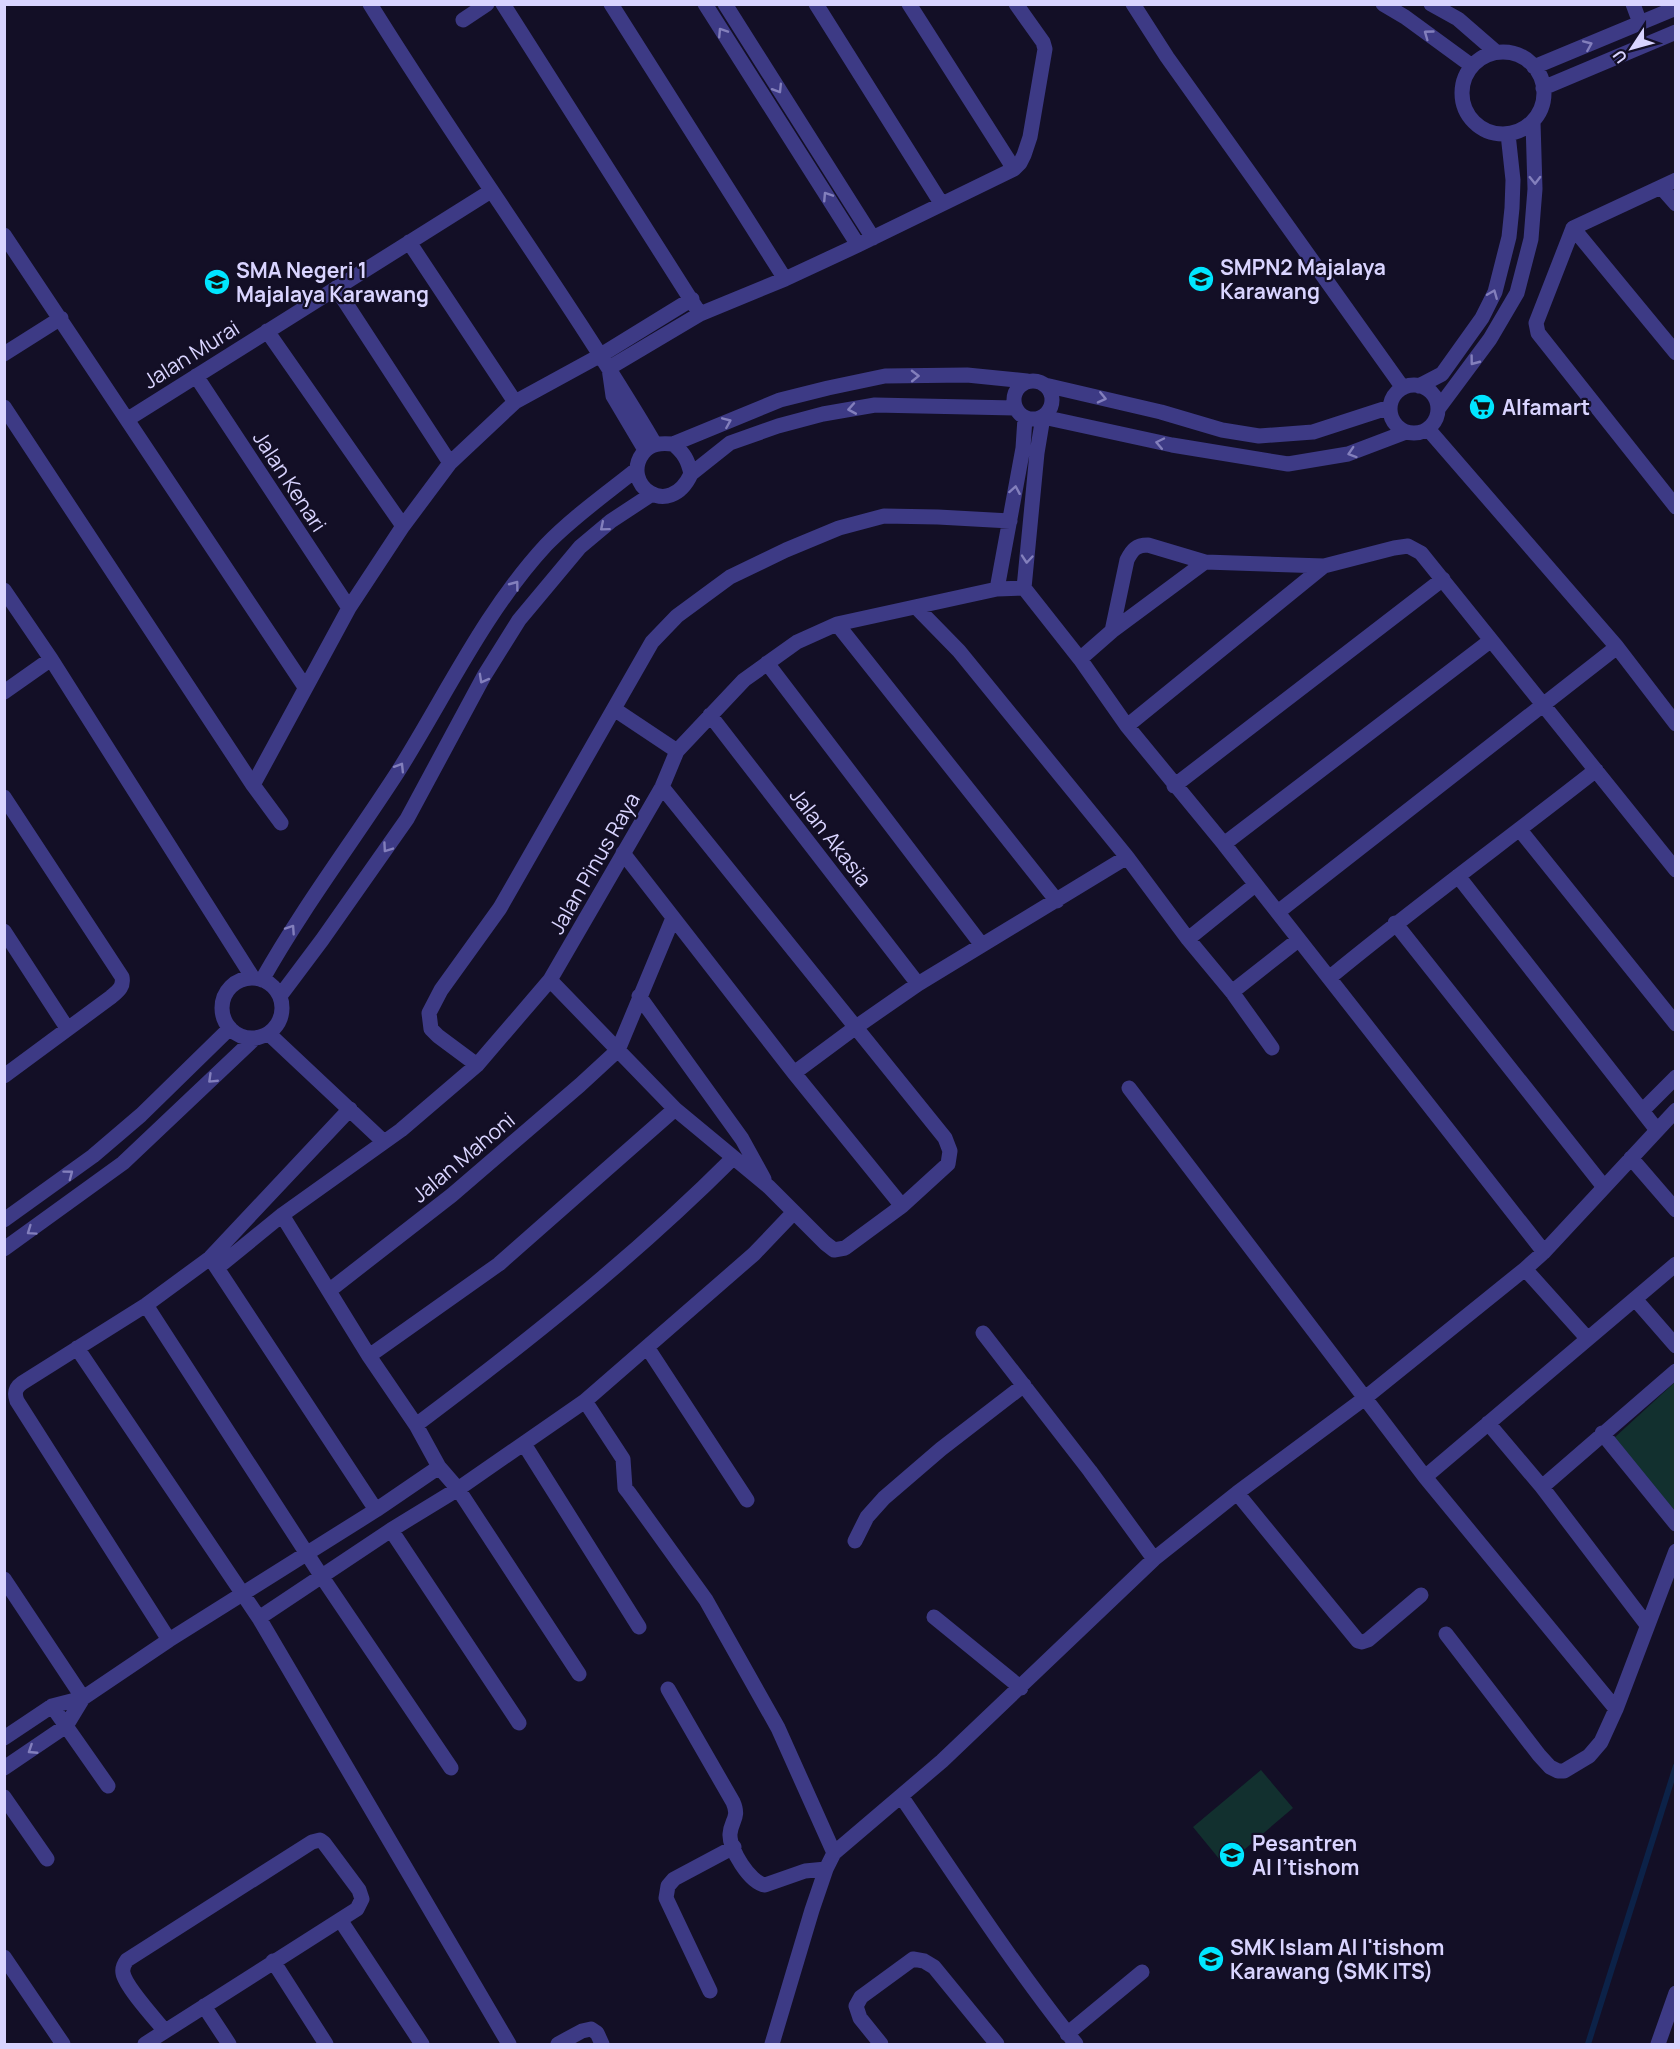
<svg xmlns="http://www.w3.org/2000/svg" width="1680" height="2049" viewBox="0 0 1680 2049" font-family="Manrope,sans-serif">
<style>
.park{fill:#12302f}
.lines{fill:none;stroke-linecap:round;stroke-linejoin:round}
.stream{stroke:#0c2248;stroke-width:6}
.minor{stroke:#3d3a85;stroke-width:15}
.oneway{stroke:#837fbc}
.labels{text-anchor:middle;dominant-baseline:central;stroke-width:4.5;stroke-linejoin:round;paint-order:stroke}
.poi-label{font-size:21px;font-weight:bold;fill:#d9d4ff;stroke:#130f26;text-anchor:start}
.street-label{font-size:21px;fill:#d9d4ff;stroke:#130f26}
</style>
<rect width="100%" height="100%" fill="#130f26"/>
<path class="park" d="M1675,1382V1514L1613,1439Z
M1261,1770L1293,1808L1225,1866L1193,1827Z"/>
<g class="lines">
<path class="stream" d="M1588,2044L1676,1766"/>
<path class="minor" d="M370,4C462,153 566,294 655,444
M503,4L700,314L785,279L858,245L1014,169L1020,163L1024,155L1030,137L1045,49L1043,42L1016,4
M611,4L785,279
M705,4L858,245
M725,4L873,238
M816,4L941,203
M909,4L1014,169
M1133,4L1167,57L1403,388
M1383,4L1405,17L1472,66
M1431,4L1458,19L1496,52
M1633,4L1640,23
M463,20L487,4
M1462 93a41 41 0 1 1 82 0a41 41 0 1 1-82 0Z
M1534,67L1676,8
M1543,88L1676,32
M1676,180L1573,228L1536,323L1538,333L1676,507
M1661,187L1676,204
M1573,228L1676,353
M4,235L305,687
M409,242L515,402
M336,288L450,463
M267,331L403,526
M4,354L61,318
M196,376L349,608
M1014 400a19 19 0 1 1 38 0a19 19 0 1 1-38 0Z
M1045,385L1161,412L1222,430L1259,436L1313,432L1390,407
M1390 409a24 24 0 1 1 48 0a24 24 0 1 1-48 0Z
M1419,386L1442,374L1482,318L1495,292L1509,237L1512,208L1513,180L1508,134
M4,407L253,785L281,823
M1438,409L1490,339L1517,293L1531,239L1535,189L1533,122
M128,419L491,191
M1428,429L1617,647L1676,724
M673,444C684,453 688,460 691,474C669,521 620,484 643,453C651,443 661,443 673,444L780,400L828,388L885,376L967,375L1027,381
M645,450L613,396L609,368L700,314
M691,474L730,443L778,426L823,414L875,405L1015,408
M1024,588L1037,453L1043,417L1172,445L1288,464L1348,454L1406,432
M997,589L1023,448L1025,418
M4,590L51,659L253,978
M916,607L959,651L1127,857L1188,939L1232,992L1272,1048
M837,624L1057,901
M1112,631L1127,560C1132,550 1136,545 1148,545L1205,562L1324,566L1394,548L1408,546L1421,553L1676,870
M1080,659L1112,631L1205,562
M767,663L981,944
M4,692L51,659
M614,709L677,751
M710,715L918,984
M1127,726L1324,566
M253,785L349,608L403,526L450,463L515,402L601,355L692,299
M1174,786L1443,579
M4,797L122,977C124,987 118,991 111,997L4,1076
M1520,830L1676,1024
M1224,844L1490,641
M623,853L794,1073L902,1206
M1458,876L1657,1130
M1278,912L1617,647
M1395,923L1604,1187
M4,931L67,1028
M1188,939L1255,885
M1329,978C1416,906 1507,840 1596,770
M222 1008a30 30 0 1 1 60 0a30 30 0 1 1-60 0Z
M262,980C303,907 354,840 399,770C446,695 485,611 546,545C573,517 606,494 637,469
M550,980L675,1109L769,1187L825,1243L834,1250L845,1248L902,1206L948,1164L950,1151L945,1138L662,787
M1232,992L1298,940
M280,996L322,940L407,819L484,676L519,620L580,547L611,521L652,494
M639,996L742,1139L764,1179
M269,1034L384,1142
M477,1065L438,1036L431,1029L429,1013L441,990L500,908L652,642L677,616L730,577L786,550L839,528L884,516L938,517L1010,521
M794,1073L856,1027L918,984L1127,857
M1129,1088L1425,1477L1616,1709
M1642,1111L1676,1077
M1631,1158L1676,1210
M282,1215L369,1356L416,1425L439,1467L458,1489L579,1674
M4,1220L93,1156L141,1115L230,1028
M4,1249L123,1163L254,1039
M211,1259L376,1510
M217,1268L282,1215L401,1130L477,1065L550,980L662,787L677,751L744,680L797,642L837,624L997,589L1024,588L1080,659L1127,726L1224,844L1544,1252
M1525,1269L1587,1338
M330,1290L452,1195L580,1085L618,1050L673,918
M1635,1299L1676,1346
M146,1305L322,1577L451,1768
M983,1333L1090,1471L1154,1559
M647,1347L747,1500
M77,1348L259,1618L509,2044
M369,1356L499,1264L675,1109
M585,1401L623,1459L625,1488L629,1493L706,1600L778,1728L834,1853
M1488,1423L1542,1487L1647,1625
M416,1425C527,1342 635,1256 733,1158
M1602,1433L1676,1524
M524,1444L639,1627
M1425,1477L1676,1264
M1542,1487L1676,1371
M1237,1493L1358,1641L1362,1642L1368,1640L1421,1595
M391,1530L519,1723
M855,1541L867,1517L884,1498L941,1449L1024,1385
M4,1579L83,1698
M934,1617L1021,1688
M259,1618L391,1530L458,1489L585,1401L754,1254L794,1212
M1446,1634L1539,1755L1550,1767L1558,1771H1564L1589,1756L1601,1742L1616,1709L1676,1551
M169,1640L17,1401C14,1393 15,1388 22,1383L146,1305L210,1258L350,1109
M668,1689L733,1802C740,1818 731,1820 730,1834C729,1849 750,1883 765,1885L805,1871L826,1869
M52,1706L108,1786
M4,1738L52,1706L83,1698L169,1640L376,1510L439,1467
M4,1768L66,1726L83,1698
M901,1796C958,1880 1013,1965 1076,2044
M4,1797L47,1859
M341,1921L422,2044
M4,1957L63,2044
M273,1961L326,2044
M710,1991L666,1898L668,1886L674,1879L734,1847
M204,2006L229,2044
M1067,2034L1142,1972
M145,2044L357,1909L362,1899L359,1890L324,1843L320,1840L312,1842L127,1960C124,1964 122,1968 123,1973C125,1986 155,2019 165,2031
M558,2044L582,2031L591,2029L597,2033L602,2044
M772,2044L812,1910L826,1869L834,1853L942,1761L1154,1559L1237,1493L1365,1398L1525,1269L1544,1252L1676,1110
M881,2044L860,2018L856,2006L861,1997L913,1959L924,1961L934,1967L997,2044
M1658,2044L1676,1993"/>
</g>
<defs><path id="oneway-chevron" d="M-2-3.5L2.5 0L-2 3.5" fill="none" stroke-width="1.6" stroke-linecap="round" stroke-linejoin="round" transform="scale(1.5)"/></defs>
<g class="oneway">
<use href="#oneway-chevron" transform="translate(722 32) rotate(-123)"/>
<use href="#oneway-chevron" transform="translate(1428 34) rotate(-144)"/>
<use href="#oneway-chevron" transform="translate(1588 45) rotate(-23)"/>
<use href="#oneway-chevron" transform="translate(778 89) rotate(58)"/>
<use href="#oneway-chevron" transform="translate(1535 180) rotate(89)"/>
<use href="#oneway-chevron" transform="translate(827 196) rotate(-123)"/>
<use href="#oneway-chevron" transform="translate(1493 294) rotate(-68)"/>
<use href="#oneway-chevron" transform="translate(1474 361) rotate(127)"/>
<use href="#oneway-chevron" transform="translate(915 376) rotate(-1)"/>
<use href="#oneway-chevron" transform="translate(1102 398) rotate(13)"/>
<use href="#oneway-chevron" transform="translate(852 409) rotate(170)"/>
<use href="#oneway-chevron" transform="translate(727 422) rotate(-23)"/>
<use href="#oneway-chevron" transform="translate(1160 443) rotate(-168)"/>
<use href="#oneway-chevron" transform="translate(1352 453) rotate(162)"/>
<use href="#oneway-chevron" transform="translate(1015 490) rotate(-80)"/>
<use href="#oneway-chevron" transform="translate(604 527) rotate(140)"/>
<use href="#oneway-chevron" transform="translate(1027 559) rotate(95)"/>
<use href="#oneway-chevron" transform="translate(515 585) rotate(-53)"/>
<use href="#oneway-chevron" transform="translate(483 679) rotate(119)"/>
<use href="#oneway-chevron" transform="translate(400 767) rotate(-58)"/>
<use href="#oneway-chevron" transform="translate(387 848) rotate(125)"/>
<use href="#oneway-chevron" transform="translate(291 929) rotate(-56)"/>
<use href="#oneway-chevron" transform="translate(212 1079) rotate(136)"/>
<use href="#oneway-chevron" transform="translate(69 1174) rotate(-37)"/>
<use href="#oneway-chevron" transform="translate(31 1231) rotate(145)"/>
<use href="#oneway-chevron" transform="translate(32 1750) rotate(147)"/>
</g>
<defs>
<g id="school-disc" transform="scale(1.35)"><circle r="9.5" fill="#00e5ff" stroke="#130f26"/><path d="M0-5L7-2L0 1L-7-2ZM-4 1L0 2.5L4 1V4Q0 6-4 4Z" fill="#111"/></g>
<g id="supermarket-disc" transform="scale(1.35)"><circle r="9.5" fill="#00e5ff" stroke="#130f26"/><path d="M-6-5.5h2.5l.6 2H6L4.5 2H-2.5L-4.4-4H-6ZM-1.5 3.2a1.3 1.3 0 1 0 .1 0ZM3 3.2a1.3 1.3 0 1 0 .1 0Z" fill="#111"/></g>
</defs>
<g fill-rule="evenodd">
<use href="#school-disc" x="1201" y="279"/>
<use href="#school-disc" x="217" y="282"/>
<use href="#supermarket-disc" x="1482" y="407"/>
<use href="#school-disc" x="1232" y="1855"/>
<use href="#school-disc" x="1211" y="1959"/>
</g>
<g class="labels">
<g class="poi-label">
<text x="1220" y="267">SMPN2 Majalaya<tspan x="1220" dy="24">Karawang</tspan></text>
<text x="236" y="270">SMA Negeri 1<tspan x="236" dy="24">Majalaya Karawang</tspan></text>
<text x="1502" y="407">Alfamart</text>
<text x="1252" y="1843">Pesantren<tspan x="1252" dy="24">Al I’tishom</tspan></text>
<text x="1230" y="1947">SMK Islam Al I'tishom<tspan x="1230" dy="24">Karawang (SMK ITS)</tspan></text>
</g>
<g class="street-label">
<text transform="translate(191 354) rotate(-32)">Jalan Murai</text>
<text transform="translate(290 481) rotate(57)">Jalan Kenari</text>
<text transform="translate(831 837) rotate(52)">Jalan Akasia</text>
<text transform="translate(594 863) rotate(-60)">Jalan Pinus Raya</text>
<text transform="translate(463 1157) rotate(-40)">Jalan Mahoni</text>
</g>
</g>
<rect width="1680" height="2049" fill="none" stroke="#d9d4ff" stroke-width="12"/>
<g transform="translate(1632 48) rotate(234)" stroke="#130f26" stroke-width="4.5" paint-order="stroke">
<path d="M0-4.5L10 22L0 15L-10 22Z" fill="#d9d4ff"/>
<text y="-9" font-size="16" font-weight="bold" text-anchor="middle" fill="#d9d4ff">U</text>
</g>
</svg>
